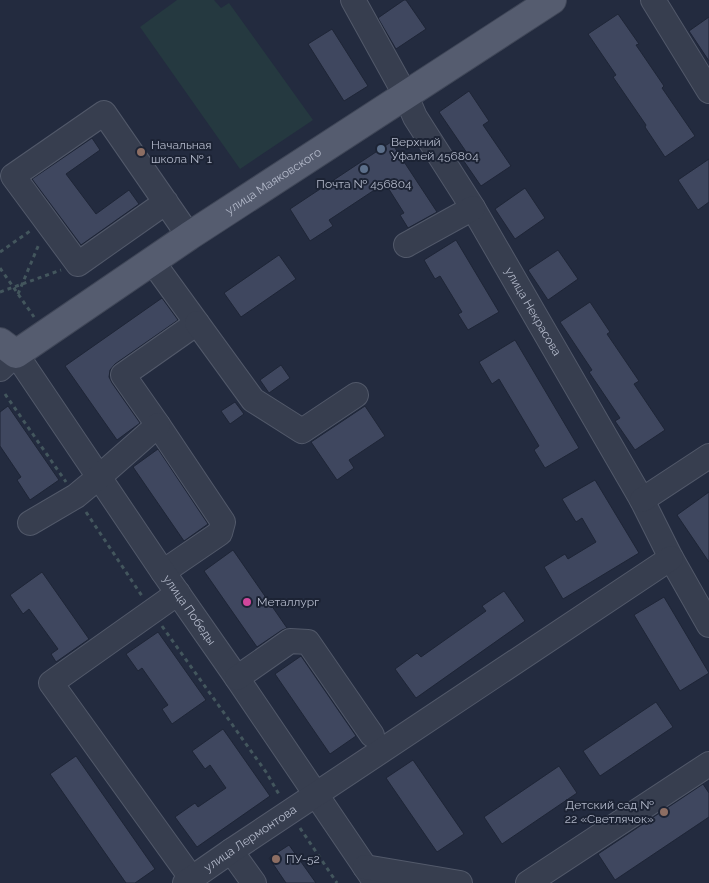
<svg xmlns="http://www.w3.org/2000/svg" width="709" height="883" viewBox="0 0 709 883" font-family="Raleway,sans-serif">
<style>
.green{fill:#253940}
.building{fill:#3f475f;stroke:#1e2536}
.lines{fill:none;stroke-linecap:round;stroke-linejoin:round}
.minor-casing{stroke:#52596a;stroke-width:26}
.major-casing{stroke:#404758;stroke-width:30}
.path{stroke:#43565d;stroke-width:3;stroke-dasharray:4 4;stroke-linecap:butt}
.minor{stroke:#373e4f;stroke-width:24}
.major{stroke:#555c6f;stroke-width:28}
.service-dot{fill:#5c6f8a;stroke:#1c2334;stroke-width:2}
.education-dot{fill:#8d6e63;stroke:#1c2334;stroke-width:2}
.hotel-dot{fill:#d1479c;stroke:#1c2334;stroke-width:2}
.labels{text-anchor:middle;dominant-baseline:central;stroke-width:4;stroke-linejoin:round;paint-order:stroke}
.poi-label{font-size:12px;fill:#b3b9ca;stroke:#1c2334;text-anchor:start}
.street-label{font-size:12px;fill:#b3b9ca;stroke:#1c2334}
</style>
<rect width="100%" height="100%" fill="#232b3f"/>
<path class="green" d="M177,0H214L221,8L229,3L313,120L240,169L140,27Z"/>
<path class="building" d="M404,0H406L426,29L396,49L378,18Z
M618,14L639,44L636,45L664,86L662,88L695,136L665,157L645,127L646,125L613,77L616,75L588,34Z
M709,17V61L689,31Z
M332,29L368,86L344,101L308,44Z
M469,91L489,121L483,125L511,166L481,186L461,157L467,153L439,112Z
M92,138L100,150L66,174L96,214L129,190L139,204L81,245L32,179Z
M391,142L437,212L408,228L400,215L404,213L385,183L329,220L333,226L310,241L290,209Z
M709,159V202L698,210L678,180Z
M525,188L545,218L515,239L495,209Z
M456,240L499,312L468,330L458,314L462,312L440,276L435,279L424,260Z
M558,250L578,279L548,300L528,270Z
M279,255L296,279L241,317L224,293Z
M162,298L178,320L115,364L110,370L109,377L112,383L140,423L117,440L65,366Z
M590,302L610,332L607,334L639,381L634,384L665,430L635,450L615,421L620,418L589,372L592,370L560,322Z
M515,340L579,448L545,468L534,450L539,446L499,379L492,384L479,362Z
M281,365L290,378L269,393L260,380Z
M235,402L244,414L230,424L221,411Z
M8,406L59,480L30,500L17,480L21,477L0,446V412Z
M365,406L385,436L349,460L354,468L337,480L311,442Z
M158,449L208,524L184,541L133,467Z
M595,480L639,553L563,599L544,567L565,554L568,559L596,542L582,518L576,522L562,499Z
M709,492V562L677,515Z
M233,550L287,628L282,630L257,647L204,571Z
M42,572L89,639L56,662L51,654L58,649L29,609L23,614L10,595Z
M504,591L525,621L416,698L395,669L417,653L421,657L486,611L482,606Z
M664,597L709,673L680,691L634,615Z
M158,632L206,700L172,724L162,709L168,705L142,668L138,671L126,654Z
M301,656L356,736L330,754L275,674Z
M656,702L673,727L600,776L583,751Z
M223,729L270,796L197,847L175,817L195,803L198,807L226,788L210,765L205,769L192,751Z
M76,756L155,869L135,883H126L50,774Z
M413,760L464,834L437,852L386,778Z
M559,766L577,793L502,844L484,817Z
M703,784L709,793V817L615,880L598,854Z
M289,845L316,883H286L269,858Z"/>
<g class="lines">
<g class="minor-casing">
<g id="minor">
<path id="s1" d="M353,0L406,96L415,117L473,208L642,500L671,558L709,625"/>
<path d="M653,0L709,91"/>
<path d="M166,202L78,264L13,176L104,113L189,236"/>
<path d="M406,245L473,208"/>
<path d="M152,261L197,323L123,375L158,425L223,522L220,533L163,572"/>
<path d="M197,323L253,400L302,431L356,395"/>
<path id="s2" d="M0,369L16,354L163,572L237,678L376,883"/>
<path d="M642,500L709,456"/>
<path d="M30,523L76,496L99,477L158,425"/>
<path d="M178,593L51,683L192,879"/>
<path d="M237,678L290,641L308,642L372,735"/>
<path d="M231,851L254,883"/>
<path d="M365,867L460,883"/>
<path id="s3" d="M185,883L231,851L671,558"/>
<path d="M528,883L709,764"/>
</g>
</g>
<g class="major-casing">
<g id="major">
<path id="s4" d="M0,342L16,354L189,236L552,0"/>
</g>
</g>
<path class="path" d="M0,252L30,231
M0,268L34,317
M0,292L61,270
M18,294L39,244
M5,394L66,482
M86,512L142,596
M162,626L266,772L280,796
M300,828L337,883"/>
<use href="#minor" class="minor"/>
<use href="#major" class="major"/>
</g>
<g class="service-dot">
<circle cx="381" cy="149" r="5"/>
<circle cx="364" cy="169" r="5"/>
</g>
<g class="education-dot">
<circle cx="141" cy="152" r="5"/>
<circle cx="664" cy="812" r="5"/>
<circle cx="276" cy="859" r="5"/>
</g>
<circle class="hotel-dot" cx="247" cy="602" r="5"/>
<g class="labels">
<g class="poi-label">
<text x="391" y="142">Верхний<tspan x="391" dy="14">Уфалей 456804</tspan></text>
<text x="151" y="145">Начальная<tspan x="151" dy="14">школа № 1</tspan></text>
<text x="364" y="184" text-anchor="middle">Почта № 456804</text>
<text x="257" y="602">Металлург</text>
<text x="654" y="805" text-anchor="end">Детский сад №<tspan x="654" dy="14">22 «Светлячок»</tspan></text>
<text x="286" y="859">ПУ-52</text>
</g>
<g class="street-label">
<text stroke="none"><textPath href="#s4" startOffset="330">улица Маяковского</textPath></text>
<text stroke="none"><textPath href="#s1" startOffset="360">улица Некрасова</textPath></text>
<text stroke="none"><textPath href="#s2" startOffset="331">улица Победы</textPath></text>
<text stroke="none"><textPath href="#s3" startOffset="79">улица Лермонтова</textPath></text>
</g>
</g>
</svg>
